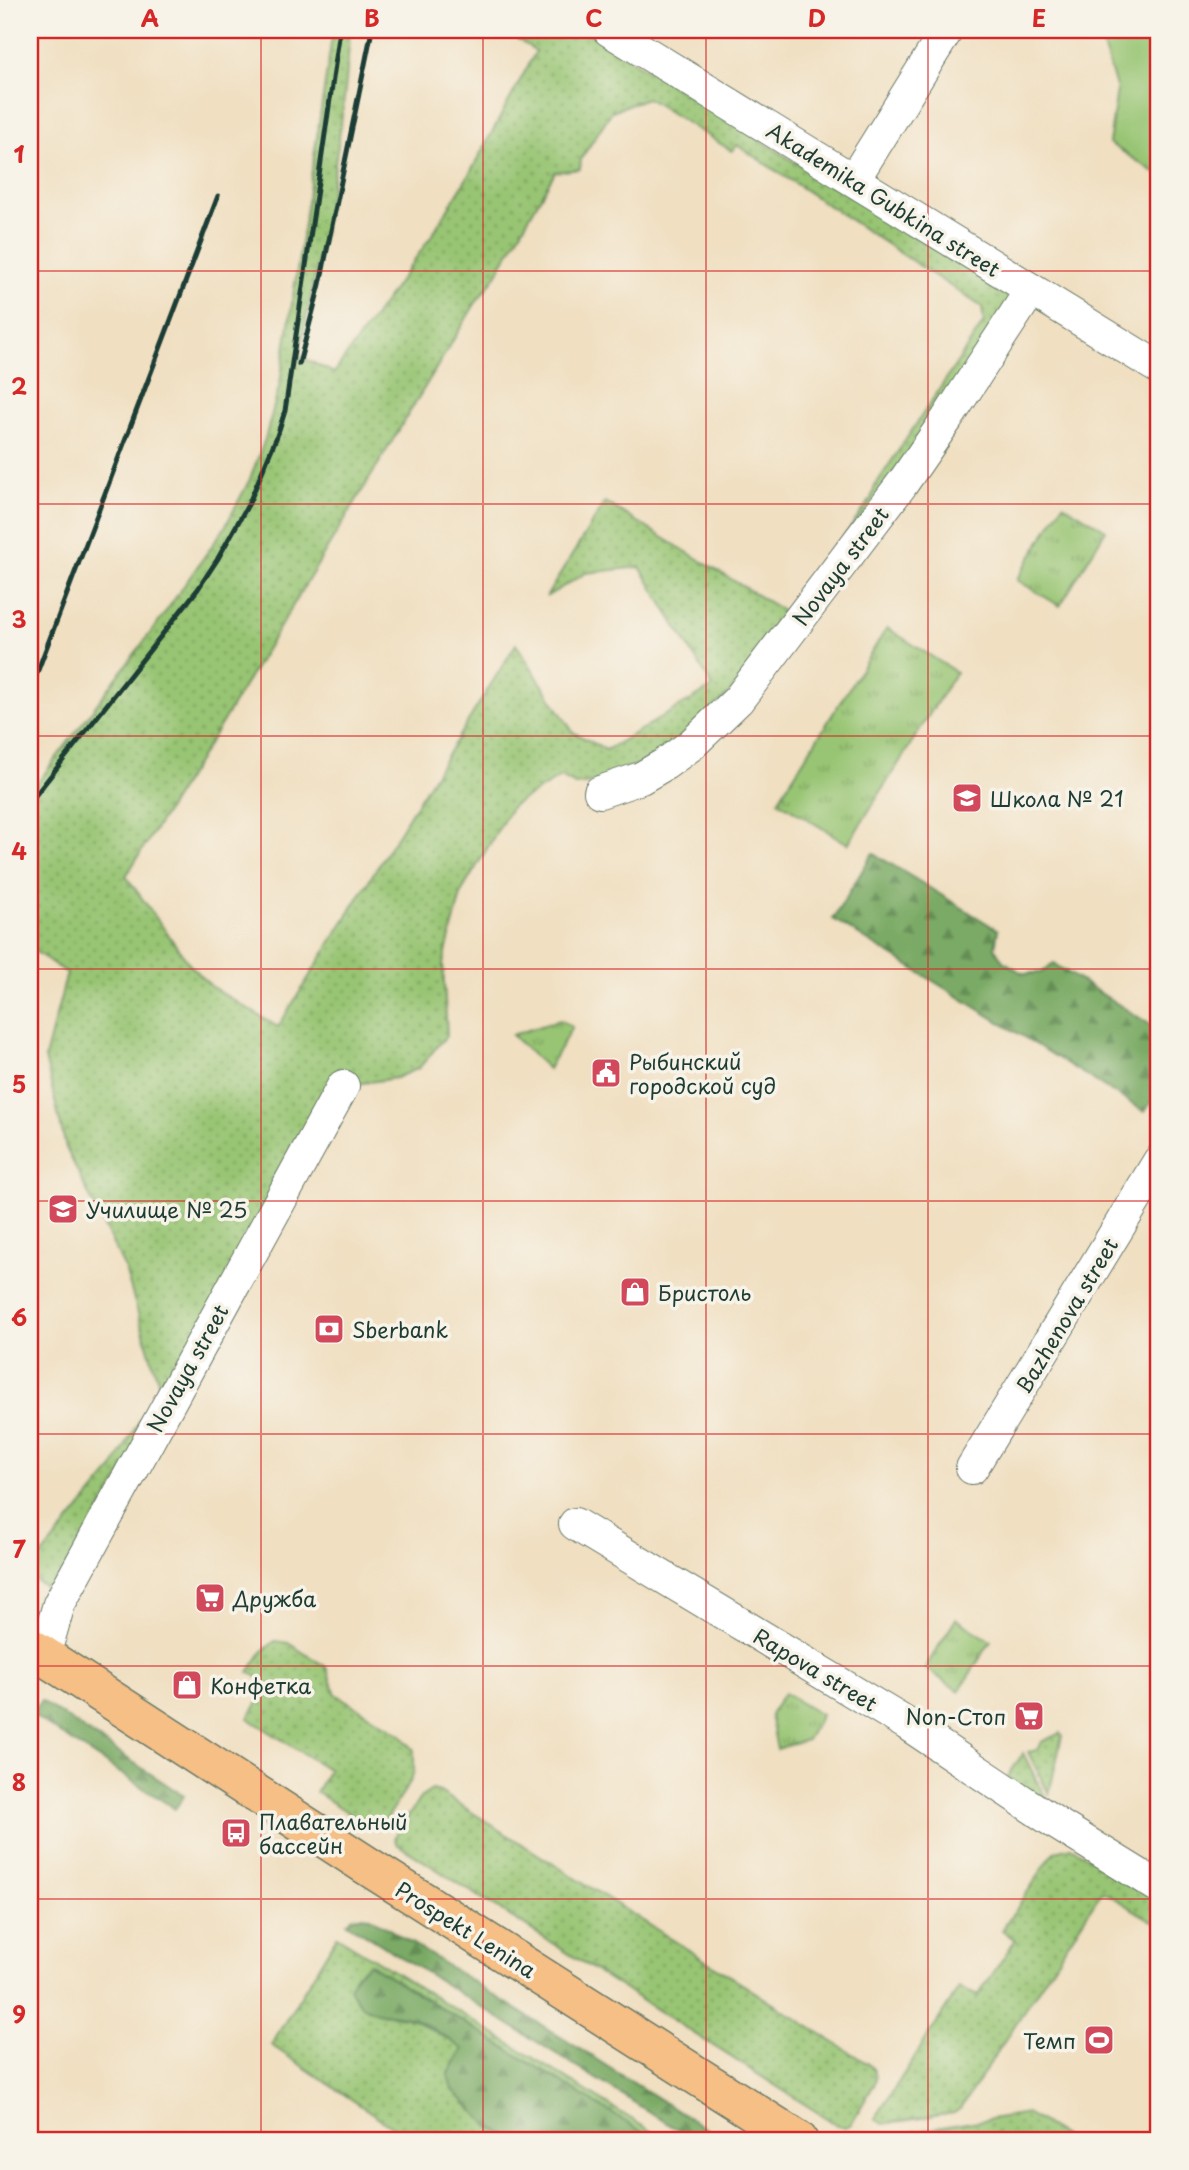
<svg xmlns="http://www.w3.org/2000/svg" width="1189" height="2170" viewBox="0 0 1189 2170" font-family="'Playpen Sans',sans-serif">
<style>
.grass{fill:url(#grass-dots);stroke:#5c8154;stroke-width:2;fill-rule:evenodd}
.forest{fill:url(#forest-firs);stroke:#4c744c;stroke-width:2}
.park{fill:url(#park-tufts);stroke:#5c8154;stroke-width:2}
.garden{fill:#98c573;stroke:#5c8154;stroke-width:2}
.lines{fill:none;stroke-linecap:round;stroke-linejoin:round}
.minor-casing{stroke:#687665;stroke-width:34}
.major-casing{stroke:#687665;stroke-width:41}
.minor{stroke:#fff;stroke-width:32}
.major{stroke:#f5bf86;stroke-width:38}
.rail{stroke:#1f3d34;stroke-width:5}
.grid{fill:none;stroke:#d62828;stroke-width:2;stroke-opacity:0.55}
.labels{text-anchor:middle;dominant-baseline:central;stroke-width:7;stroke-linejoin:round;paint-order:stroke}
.street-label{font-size:21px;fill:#1f3d34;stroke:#f7f3e8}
.poi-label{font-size:21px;fill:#1f3d34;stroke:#f7f3e8;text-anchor:start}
.neatline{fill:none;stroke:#d62828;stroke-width:2.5}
.grid-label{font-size:23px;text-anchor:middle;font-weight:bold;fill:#d62828}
</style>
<defs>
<pattern id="grass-dots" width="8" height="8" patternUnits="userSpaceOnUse" patternTransform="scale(1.75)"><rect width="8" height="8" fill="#98c573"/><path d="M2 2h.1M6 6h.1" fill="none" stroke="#7ba15f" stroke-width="1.8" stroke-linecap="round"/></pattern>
<pattern id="forest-firs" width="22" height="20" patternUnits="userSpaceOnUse" patternTransform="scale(1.75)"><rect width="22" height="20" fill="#7aaa65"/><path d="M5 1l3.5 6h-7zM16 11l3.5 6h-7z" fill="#638c54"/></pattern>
<pattern id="park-tufts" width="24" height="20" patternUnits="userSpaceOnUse" patternTransform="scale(1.75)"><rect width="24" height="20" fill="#98c573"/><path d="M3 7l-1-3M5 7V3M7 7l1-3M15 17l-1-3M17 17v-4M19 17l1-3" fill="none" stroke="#7ba15f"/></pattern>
</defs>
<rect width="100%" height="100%" fill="#f7f3e8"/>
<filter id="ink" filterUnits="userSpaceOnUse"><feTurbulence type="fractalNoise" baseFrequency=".0143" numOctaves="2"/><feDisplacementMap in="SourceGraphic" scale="14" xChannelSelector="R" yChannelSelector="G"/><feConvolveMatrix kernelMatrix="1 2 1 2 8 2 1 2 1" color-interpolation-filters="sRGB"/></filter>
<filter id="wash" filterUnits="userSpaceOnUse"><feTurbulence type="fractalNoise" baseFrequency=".00686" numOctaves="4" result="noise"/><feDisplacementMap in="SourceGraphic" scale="28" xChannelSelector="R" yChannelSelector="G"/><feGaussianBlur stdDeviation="1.57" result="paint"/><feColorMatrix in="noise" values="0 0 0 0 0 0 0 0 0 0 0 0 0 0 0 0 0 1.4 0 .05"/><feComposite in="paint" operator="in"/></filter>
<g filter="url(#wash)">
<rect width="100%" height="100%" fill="#f0dfc1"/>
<path class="grass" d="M333,30H350C344,140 320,249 299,356L334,373L430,238L470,173L536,51L503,30H583L1015,299L939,415L729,694L661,755L593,783L575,785L561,777L512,806L462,891L443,964L447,1035L419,1068L396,1078L356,1084L52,1591L30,1577V1566L32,1567L112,1470L159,1385L125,1269L66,1148L45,1058L67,973L30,948V793L157,624L225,527L250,479L265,439L280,384ZM647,98L732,151L737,145L982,307L984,322L875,486L871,499L788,614L605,502L546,597L586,573L640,567L713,687L606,750L573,732L516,644L278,1027L212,987L190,965L126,876L223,721L475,304L495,277L555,172L580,169L581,159L612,111Z
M275,1641L288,1643L326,1667L336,1694L401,1735L414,1750V1771L410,1782L384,1823L377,1829L369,1826L316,1792L329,1770L248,1718L269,1685L249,1672L263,1651Z
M1060,1733L1062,1736L1049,1794L1028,1752L1037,1750L1041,1742Z
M1023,1753L1046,1799L1007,1778Z
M432,1790L440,1792L868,2064C875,2070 877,2074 875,2083L851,2124L846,2127L839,2126L397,1844L394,1838L396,1835L420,1798Z
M1071,1847L1159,1897V1925L1102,1891L961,2108L954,2113L883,2124L875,2119L959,1988L978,1996L1015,1940L1002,1930L1050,1858L1056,1851Z
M337,1936L665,2140H637L642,2132L370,1964L376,2013L412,2018L464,2049L448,2075L490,2127L516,2140H412L271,2045Z
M1027,2113L1069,2140H900L892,2135Z"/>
<path class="forest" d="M873,853L998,930L995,948L1002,960L1022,973H1040L1054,964L1159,1030V1090L1145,1112L833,919Z
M41,1701L184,1796L175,1809L32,1715Z
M360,1916L370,1917L724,2140H694L347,1923L353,1917Z
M369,1964L642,2132L637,2140H516L490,2127L452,2089L448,2075L463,2049C447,2039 428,2023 410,2018C382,2009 365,2020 349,1988L357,1973Z"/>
<path class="park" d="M1063,504L1106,530L1060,606L1017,580Z
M887,628L956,672L848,844L778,801Z
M560,1020L572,1027L548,1069L512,1035Z
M956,1619L991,1641L959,1691L925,1668Z
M784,1693L821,1715L807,1740L777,1749L770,1715Z"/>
<path class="garden" d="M1098,30H1159V175L1109,143L1117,90Z"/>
</g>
<g filter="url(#ink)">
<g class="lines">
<g class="minor-casing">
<path id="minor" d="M609,30L1159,368
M854,179L947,30
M600,792L641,778L665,764L691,745L738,700L902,484L947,419L1031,290
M972,1468L1159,1161
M575,1524L907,1724L1057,1824L1159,1887
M44,1656L59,1604L343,1086"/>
</g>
<g class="major-casing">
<path id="major" d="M30,1647L366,1865L798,2140"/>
</g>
<use href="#minor" class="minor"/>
<use href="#major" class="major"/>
<path class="rail" d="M299,364L320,284L372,30
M30,691L218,196
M30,802L198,589L217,560L249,503L277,436L285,411L340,30"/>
</g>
</g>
<path class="grid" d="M261,30V2140M483,30V2140M706,30V2140M928,30V2140M30,271H1159M30,504H1159M30,736H1159M30,969H1159M30,1201H1159M30,1434H1159M30,1666H1159M30,1899H1159"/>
<defs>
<g id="school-square" transform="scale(1.575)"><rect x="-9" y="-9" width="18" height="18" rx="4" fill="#d1495b" stroke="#f7f3e8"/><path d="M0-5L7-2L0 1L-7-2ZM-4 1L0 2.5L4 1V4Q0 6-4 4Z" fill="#fff"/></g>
<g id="civic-square" transform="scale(1.575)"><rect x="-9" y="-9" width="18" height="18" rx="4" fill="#d1495b" stroke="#f7f3e8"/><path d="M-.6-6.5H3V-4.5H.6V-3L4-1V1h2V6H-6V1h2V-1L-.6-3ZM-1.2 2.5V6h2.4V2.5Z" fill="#fff"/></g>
<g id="university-square" transform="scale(1.575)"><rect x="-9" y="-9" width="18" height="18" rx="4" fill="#d1495b" stroke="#f7f3e8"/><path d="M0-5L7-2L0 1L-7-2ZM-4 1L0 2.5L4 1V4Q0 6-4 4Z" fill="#fff"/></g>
<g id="shop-square" transform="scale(1.575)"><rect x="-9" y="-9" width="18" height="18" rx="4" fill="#d1495b" stroke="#f7f3e8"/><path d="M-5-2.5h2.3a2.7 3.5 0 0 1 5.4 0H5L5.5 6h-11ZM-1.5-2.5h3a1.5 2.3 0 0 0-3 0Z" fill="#fff"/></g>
<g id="bank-square" transform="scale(1.575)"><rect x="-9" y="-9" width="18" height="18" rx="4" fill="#d1495b" stroke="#f7f3e8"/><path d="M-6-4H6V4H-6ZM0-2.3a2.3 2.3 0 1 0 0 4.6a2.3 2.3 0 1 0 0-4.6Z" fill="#fff"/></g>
<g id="supermarket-square" transform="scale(1.575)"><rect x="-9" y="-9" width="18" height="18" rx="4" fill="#d1495b" stroke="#f7f3e8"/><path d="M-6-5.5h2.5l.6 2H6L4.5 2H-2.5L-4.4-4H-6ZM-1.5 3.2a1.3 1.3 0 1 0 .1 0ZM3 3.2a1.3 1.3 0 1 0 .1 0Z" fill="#fff"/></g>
<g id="bus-square" transform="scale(1.575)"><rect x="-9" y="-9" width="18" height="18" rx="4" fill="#d1495b" stroke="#f7f3e8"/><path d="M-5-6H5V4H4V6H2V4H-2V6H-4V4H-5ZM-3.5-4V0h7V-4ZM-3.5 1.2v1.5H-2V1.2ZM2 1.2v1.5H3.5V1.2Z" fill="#fff"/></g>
<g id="stadium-square" transform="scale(1.575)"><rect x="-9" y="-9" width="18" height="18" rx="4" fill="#d1495b" stroke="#f7f3e8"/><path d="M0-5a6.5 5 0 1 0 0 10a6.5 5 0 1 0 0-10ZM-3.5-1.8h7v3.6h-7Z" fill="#fff"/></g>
</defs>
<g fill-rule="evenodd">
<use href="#school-square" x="967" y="798"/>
<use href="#civic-square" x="606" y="1073"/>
<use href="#university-square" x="63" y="1209"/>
<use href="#shop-square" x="635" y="1292"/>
<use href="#bank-square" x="329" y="1329"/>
<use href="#supermarket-square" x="210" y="1598"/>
<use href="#shop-square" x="187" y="1685"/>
<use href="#supermarket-square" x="1029" y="1716"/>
<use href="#bus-square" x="236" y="1833"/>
<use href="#stadium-square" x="1099" y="2040"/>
</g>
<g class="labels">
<g class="street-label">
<text transform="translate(884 199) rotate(32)">Akademika Gubkina street</text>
<text transform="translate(840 566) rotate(-53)">Novaya street</text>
<text transform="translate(1066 1315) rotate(-59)">Bazhenova street</text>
<text transform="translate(187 1368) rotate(-61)">Novaya street</text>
<text transform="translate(816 1669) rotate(31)">Rapova street</text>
<text transform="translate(466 1929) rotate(32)">Prospekt Lenina</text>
</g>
<g class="poi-label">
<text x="990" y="798">Школа № 21</text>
<text x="629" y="1061">Рыбинский<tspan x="629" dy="24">городской суд</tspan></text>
<text x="86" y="1209">Училище № 25</text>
<text x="658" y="1292">Бристоль</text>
<text x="352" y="1329">Sberbank</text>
<text x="233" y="1598">Дружба</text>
<text x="210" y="1685">Конфетка</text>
<text x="1006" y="1716" text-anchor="end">Non-Стоп</text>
<text x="259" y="1821">Плавательный<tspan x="259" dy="24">бассейн</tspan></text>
<text x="1076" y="2040" text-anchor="end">Темп</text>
</g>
</g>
<rect width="1189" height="2170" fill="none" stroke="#f7f3e8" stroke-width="77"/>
<rect x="38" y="38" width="1112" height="2094" class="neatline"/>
<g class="grid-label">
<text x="150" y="27">A</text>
<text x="372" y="27">B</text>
<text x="594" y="27">C</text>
<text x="817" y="27">D</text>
<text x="1039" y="27">E</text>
<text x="19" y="163">1</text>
<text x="19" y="395">2</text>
<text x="19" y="628">3</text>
<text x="19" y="860">4</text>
<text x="19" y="1093">5</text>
<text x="19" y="1326">6</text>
<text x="19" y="1558">7</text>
<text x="19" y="1791">8</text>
<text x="19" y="2023">9</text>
</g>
</svg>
